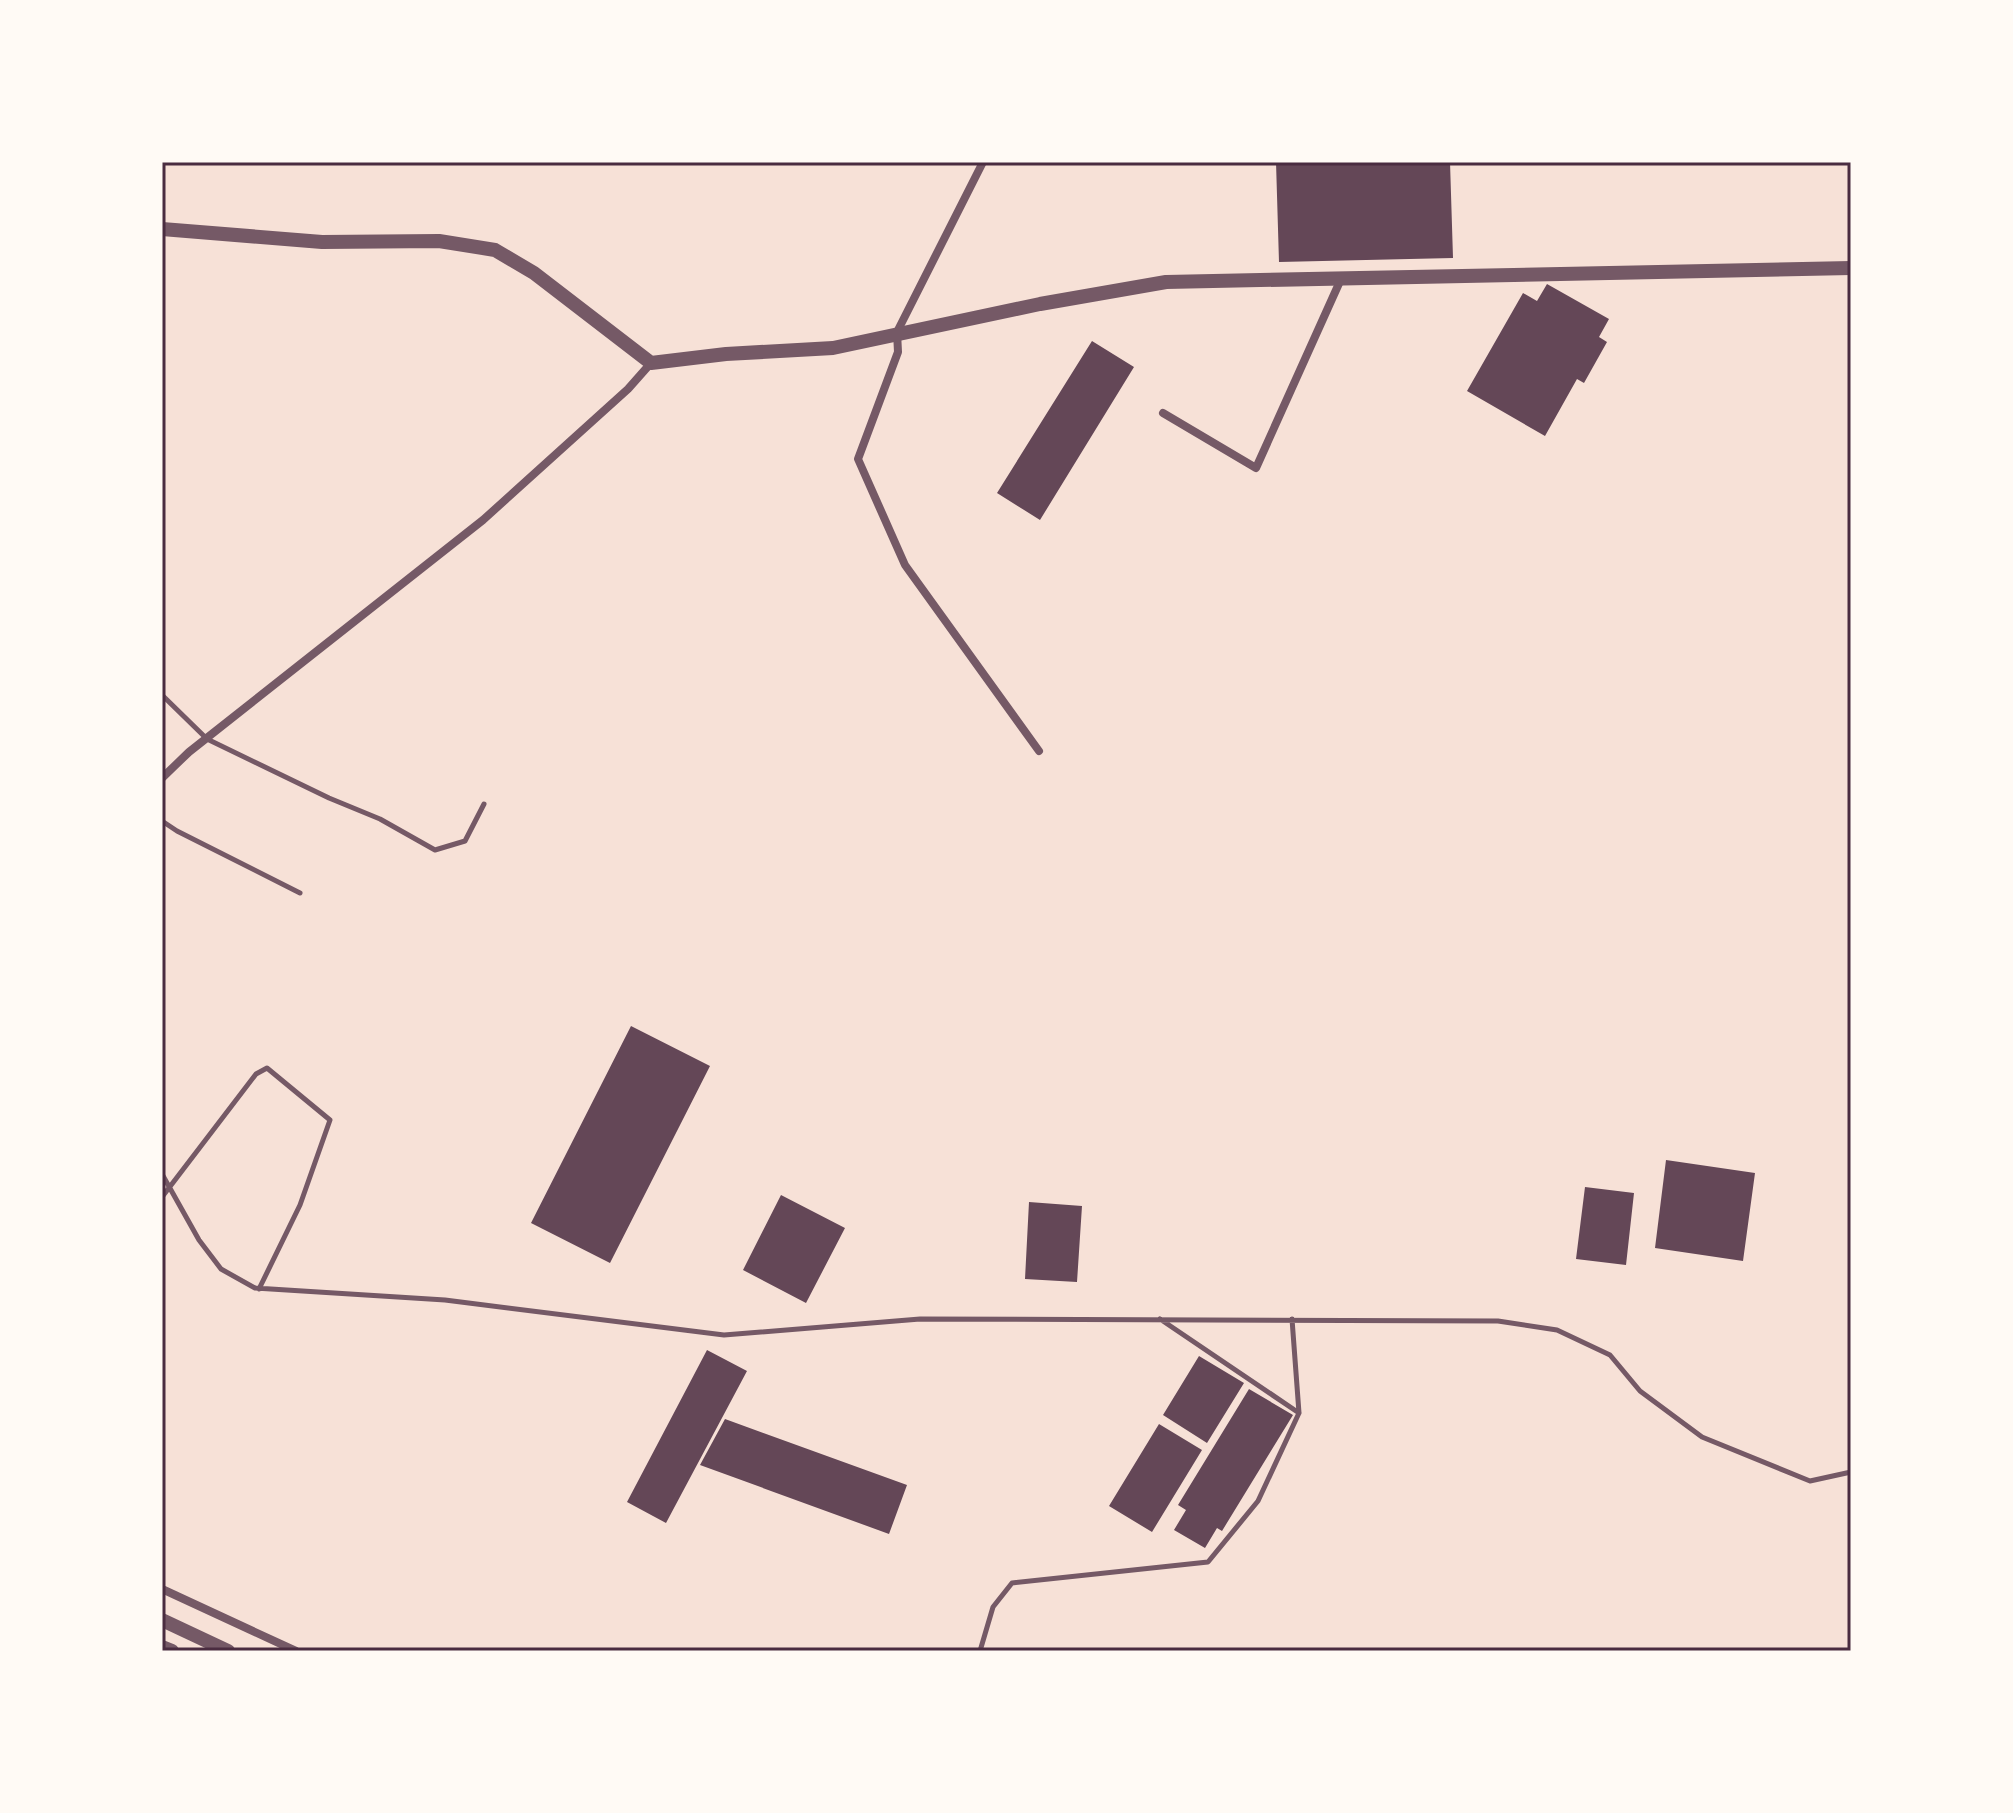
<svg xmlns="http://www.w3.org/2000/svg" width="2013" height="1813" viewBox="0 0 2013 1813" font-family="'Titillium Web',sans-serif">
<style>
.building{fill:#644757}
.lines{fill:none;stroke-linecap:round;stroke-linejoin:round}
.service{stroke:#755966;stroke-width:5}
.minor{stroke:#755966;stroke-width:8}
.tertiary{stroke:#755966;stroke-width:14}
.neatline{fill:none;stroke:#4a2c40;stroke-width:3}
</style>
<rect width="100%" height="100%" fill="#f7e1d7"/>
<path class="building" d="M1276,162H1450L1453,258L1279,262Z
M1547,284L1609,319L1599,337L1607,342L1584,383L1577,379L1545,436L1467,391L1523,293L1537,301Z
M1092,341L1134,367L1040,520L997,493Z
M631,1026L710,1066L610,1263L531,1223Z
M1666,1160L1755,1173L1743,1261L1655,1248Z
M1585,1187L1634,1193L1626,1265L1576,1259Z
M781,1195L845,1228L806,1303L743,1270Z
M1029,1202L1082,1206L1077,1282L1025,1279Z
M707,1350L747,1371L666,1523L627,1502Z
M1199,1356L1244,1383L1207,1443L1163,1415Z
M1249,1389L1293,1415L1222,1531L1217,1528L1205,1548L1174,1530L1186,1510L1178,1505Z
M725,1419L907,1485L889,1534L700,1465Z
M1159,1424L1202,1450L1152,1532L1109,1506Z"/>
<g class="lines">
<path class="service" d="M162,695L207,739L329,798L380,819L435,850L465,841L484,804
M162,821L177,831L300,893
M162,1174L199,1240L221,1269L255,1288L445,1300L724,1335L920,1319L1498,1321L1557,1330L1610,1355L1640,1391L1702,1437L1810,1481L1851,1472
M162,1197L256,1074L267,1068L330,1120L300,1205L259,1289
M1160,1319L1299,1413
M980,1651L993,1607L1012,1583L1208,1562L1258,1501L1299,1413L1292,1319"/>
<path class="minor" d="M983,162L897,332L898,352L858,459L905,565L1039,751
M1163,413L1256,468L1341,279
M162,778L189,752L483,520L628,389L651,363
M162,1589L296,1651"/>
<path class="tertiary" d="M162,229L322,242L439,241L495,250L534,273L651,363L726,354L833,348L1040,304L1166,282L1851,268
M162,1620L228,1651
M162,1647L172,1651"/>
</g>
<rect width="2013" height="1813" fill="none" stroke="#fffaf5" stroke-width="328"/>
<rect x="164" y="164" width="1685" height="1485" class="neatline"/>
</svg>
